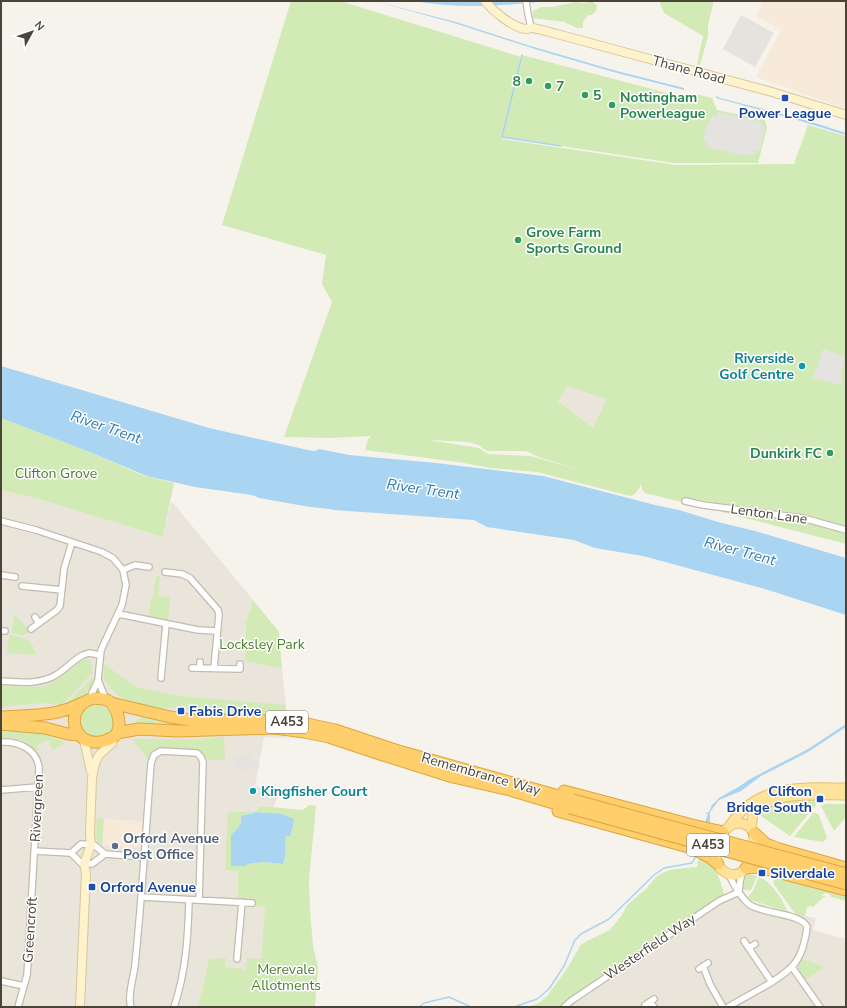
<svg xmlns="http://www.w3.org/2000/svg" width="847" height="1008" viewBox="0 0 847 1008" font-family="'Nunito Sans',sans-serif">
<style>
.residential{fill:#eae5da}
.commercial{fill:#f7ead8}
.industrial{fill:#e6e2dd}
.green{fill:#d2eab5;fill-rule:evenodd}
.parking{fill:#e5e3e0}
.water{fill:#a9d4f2}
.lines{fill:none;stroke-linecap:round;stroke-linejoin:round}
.stream{stroke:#a9d4f2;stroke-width:1.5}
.street-casing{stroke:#c2bbae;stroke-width:8}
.secondary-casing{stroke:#d6c79b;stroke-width:10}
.primary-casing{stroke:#e6c16a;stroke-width:11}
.highway-casing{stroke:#e0a43c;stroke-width:13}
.street{stroke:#fff;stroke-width:5.5}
.secondary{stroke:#fff3cd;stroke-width:8}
.primary{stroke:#ffe39c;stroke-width:9}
.highway{stroke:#ffcf6e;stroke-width:11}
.highway-bridge-casing{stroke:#e0a43c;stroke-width:13;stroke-linecap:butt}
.highway-bridge{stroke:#ffcf6e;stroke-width:11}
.leisure-dot{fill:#2e9e5b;stroke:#fff;stroke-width:1.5}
.transit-dot{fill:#1a4fb4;stroke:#fff;stroke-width:1.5}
.culture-dot{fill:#0f9aa8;stroke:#fff;stroke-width:1.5}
.service-dot{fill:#5c6f8a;stroke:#fff;stroke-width:1.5}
.labels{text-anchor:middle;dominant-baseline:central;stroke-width:3;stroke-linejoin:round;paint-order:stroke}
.shield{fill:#fff;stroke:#817c74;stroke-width:1}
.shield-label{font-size:13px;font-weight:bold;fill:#4b4439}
.street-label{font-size:14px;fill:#4b4439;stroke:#fff}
.leisure-label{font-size:14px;font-weight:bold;fill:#27864d;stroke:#fff;text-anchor:start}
.transit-label{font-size:14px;font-weight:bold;fill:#164399;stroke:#fff;text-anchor:start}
.culture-label{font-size:14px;font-weight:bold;fill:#0d838f;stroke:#fff;text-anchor:end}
.park-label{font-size:14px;fill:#4a7f2a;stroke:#fff}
.service-label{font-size:14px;font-weight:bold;fill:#4e5e75;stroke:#fff;text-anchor:start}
.water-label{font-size:15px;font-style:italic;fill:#2e7ab2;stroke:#fff}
</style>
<rect width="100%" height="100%" fill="#f6f3ec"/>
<path class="residential" d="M567,385L606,399L593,428L558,401Z
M1,490L42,500L163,537L171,503H173L253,600L246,622L245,661L257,662L266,666L282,668L286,705L285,738L264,737L255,786L278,791L274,807L259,806L256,812L243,813L228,812L238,871V898L253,899L265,907L261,960L246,971H242V968L225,967L226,959H209L198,1007H1Z
M741,886L745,894L753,902L800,915L816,918L813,930L846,939V1007H561L565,1002L712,902Z"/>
<path class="commercial" d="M764,1H846V109L756,77L781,30L756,16L762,2Z
M104,819L144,821L141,848L103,846Z"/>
<path class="industrial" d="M741,15L774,33L755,67L723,49Z"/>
<path class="green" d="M291,1H340L521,57L502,139L676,165L794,164L808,125L846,136V527L798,513L718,503L684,497L682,502L645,493L642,489L641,484C639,489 636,495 630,496L537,472L491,468L458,462L365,450L368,439L371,436L330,438L284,437L332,302L322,284L326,255L222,225ZM567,386L606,399L593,428L558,401ZM428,440L469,442L478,445L487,451H526L541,458L585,471L530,456L488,454L479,448Z
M591,1L597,5L596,11L592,15H588L583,22V28H577L564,22L533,18V11L542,7H552L576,2L585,3Z
M659,1H714L708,25V36L700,65H697L703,36L664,13Z
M522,55L694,100L696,94L712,98L717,110L765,120L767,128L758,163H674L502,137Z
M1,418L82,449L142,475L174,483L163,537L42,500L1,490Z
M708,507L804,520L846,531V544L722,512Z
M156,576H160L158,596L170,598L168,620L149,617L151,599H153Z
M253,600L279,632L282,668C269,667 258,663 245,661L246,622Z
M14,615H15L30,632L23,635L12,633Z
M9,635C22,636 34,640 36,655L7,653Z
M84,659H88L91,662L92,673L62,705L41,703L1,707V686L42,687L59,679Z
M104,664L136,687L178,696L286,705V715L203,714L189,710L175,708H152L132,703L117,695L107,683L104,678Z
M92,678L94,679C89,694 81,699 68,705V702Z
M92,705C107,703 121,719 110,732C100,737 93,737 83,734C78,721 77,711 92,705Z
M142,715L333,735L197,727L130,725L141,718Z
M1,729L50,734L51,737L62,741L64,744L53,750L48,739L37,746L39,750L34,751C26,739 15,737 1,738Z
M224,737L225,760H208L200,751L194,749L159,748L150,753L149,760L132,739H199Z
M814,797L816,805L790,836L758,814L775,802Z
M825,804H846V817L834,831L821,806Z
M309,805L316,806L309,880L310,909L313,946L318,967L315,1007H198L209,959L226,958L225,967L242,968V971H246L247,958L261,959L265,907L252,906L253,899L238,898V871L225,870L228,812H254L253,814H248L241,816L240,827L234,832L248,864L264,862L283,864C287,855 285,846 286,836L269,813L256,812L259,806L303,810Z
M814,812L819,815L827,838L823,842L794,837Z
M97,818L104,819L102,845L98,843L96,835Z
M701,855C705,859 709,862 713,866C717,871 724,890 724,896L712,902L565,1002L561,1007H528L539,1003L547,996L568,967L580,946L585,942L610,930L622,915L627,905L647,888L656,877L662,873L670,870L693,867L694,868L698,866L697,863Z
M747,874L757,876L751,890H744C740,884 743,879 747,874Z
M775,875L811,884L846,897V901L831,897L829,894L826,893L822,895V896H825L813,907L810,906L807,907L805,916L798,915L793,911L773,883Z
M759,877C770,880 784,901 787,911L753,901L748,897L753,891Z
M802,959L823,966V968L805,980L798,970L799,965Z"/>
<path class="parking" d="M718,112L762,122L761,126L765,127L760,151L755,150V155H742L706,147L707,142L703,141L707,123H710L712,115L717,116Z
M823,349L844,356L841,385L813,378Z
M252,754V759L260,765L250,771L235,769V765L233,756Z
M260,787L278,791L276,801L266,799H258Z"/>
<path class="water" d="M374,1L456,22L527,45L613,70L684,88V90L617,73L538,50L454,23Z
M414,1H547C503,6 458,9 414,1Z
M717,96L720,98L809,121L846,133V135L794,119L716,98Z
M1,366L209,428L308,450L315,451L319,449L349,455L436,463L543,476L655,505L679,510L718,522L755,531L846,558V615L765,589L643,556L595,548L574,540L487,527L474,520L334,510L330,509L310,507L259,498L252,495L195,487L147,476L82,449L1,418Z
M846,724V727L808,752L761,776L741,791L719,800L710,812V823L705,822L708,814L705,813L709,812L712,805L719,798L740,786L750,779L808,749Z
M254,812L282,814L294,819L293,825L290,836H286C285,846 287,855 283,864L264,862L248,864L245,866H232L231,865V835C238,828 241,828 241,816L248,814H253Z"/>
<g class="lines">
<path class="stream" d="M522,55L502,137L561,146
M419,1007L424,1003L449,997L471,1007
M514,1007L537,999L549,989L564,966L575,940L581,934L609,919L654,875L664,868L692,863L696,856"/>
<g class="street-casing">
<path id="street" d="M526,1L528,14L531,28
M685,501L703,505L803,518L846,530
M1,521L36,530L102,552L113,558L123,570L126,585L122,605L101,650L98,680L89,700
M123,570L135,565L149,567
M165,572L182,574L190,578L218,610L219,615L214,668
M1,575L15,577
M22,586L62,590
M119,614L198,630L217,631
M35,617L39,623
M31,629L57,610L60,606L64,569L72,542
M1,631H5
M200,662V668
M192,668L240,669V664
M161,678L166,624
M98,680L106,700
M1,681C20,682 39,685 56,675C66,669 73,660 83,655L89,653L100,655
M1,742C18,741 37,749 39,768L28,960L27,975L18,1007
M1,790L38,787
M34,851L71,853L81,863L92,864L105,854
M71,853L81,844L94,845L105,854L144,857
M739,891L740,882L742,872
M141,897L252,903
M744,941L771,981
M749,948L755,944
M237,959L242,902
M703,966L710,984L723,1007
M792,967L820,1007
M699,969L708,963
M1,981L24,986
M650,1002L654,1007
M645,1005L654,999
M131,1007C127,997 134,976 135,965C142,897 146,830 151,763L154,755L161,751L197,753L201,757L203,762L199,900
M174,1007C186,972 188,936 189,900
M564,1007L571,1001L719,901L739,892
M728,1007C746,996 783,979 795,963C802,954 806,938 807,927C801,913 764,914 750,905C743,900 732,883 729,874"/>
</g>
<g class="secondary-casing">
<path id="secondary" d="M485,1C493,11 513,28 526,29C528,29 530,28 532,28C540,29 549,32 557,34L772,92L846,115
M84,740L91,771
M80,1007L86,873L84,864L91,845L90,833L92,778L95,763L99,755L112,743L114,737"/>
</g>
<g class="primary-casing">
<path id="primary" d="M736,823C754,823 756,835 753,850C750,863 742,882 725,872C707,862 718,828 736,823Z
M730,825C759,783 801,788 846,788
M751,828L753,814C774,790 817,795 846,795"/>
</g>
<g class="highway-casing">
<path id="highway" d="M94,698C99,698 103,699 107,700C117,705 122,723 117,733C115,737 110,739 107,740C74,753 60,707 94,698Z
M111,703L170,717L191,720L273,721L307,724L335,730L395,750L573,800
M1,717C29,715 57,717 82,703
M1,724L45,728L68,734L80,735
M117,733L139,729L178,731L275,728L304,732L329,737L380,754L453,777L510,790L570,808
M564,791L692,825L723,832
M558,811L692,848L711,858L718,864
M754,833L766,844L779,849L846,868
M746,868L758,867L846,890"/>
</g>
<use href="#street" class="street"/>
<use href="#secondary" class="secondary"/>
<use href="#primary" class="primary"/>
<use href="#highway" class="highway"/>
<g class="highway-bridge-casing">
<path id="highway-bridge" d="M573,800L846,874
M570,808L846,884"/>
</g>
<use href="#highway-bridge" class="highway-bridge"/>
</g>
<g class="leisure-dot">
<circle cx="529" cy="81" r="4"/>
<circle cx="548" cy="86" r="4"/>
<circle cx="585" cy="95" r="4"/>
<circle cx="612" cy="105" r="4"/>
<circle cx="518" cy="240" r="4"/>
<circle cx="830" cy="453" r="4"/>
</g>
<g class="transit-dot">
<rect x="781" y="94" width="8" height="8" rx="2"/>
<rect x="177" y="707" width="8" height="8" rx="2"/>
<rect x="816" y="795" width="8" height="8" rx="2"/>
<rect x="758" y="869" width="8" height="8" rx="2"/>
<rect x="88" y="883" width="8" height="8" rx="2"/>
</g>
<g class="culture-dot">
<circle cx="802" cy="366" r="4"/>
<circle cx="253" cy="791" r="4"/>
</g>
<circle class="service-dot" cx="115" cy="846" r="4"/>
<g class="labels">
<g class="shield">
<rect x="266" y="711" width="42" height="22" rx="3"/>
<rect x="687" y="834" width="42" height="22" rx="3"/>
</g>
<g class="shield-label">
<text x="287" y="722">A453</text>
<text x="708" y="845">A453</text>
</g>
<g class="street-label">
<text transform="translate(689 70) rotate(15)">Thane Road</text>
<text transform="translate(769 514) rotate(8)">Lenton Lane</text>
<text transform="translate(481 774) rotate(16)">Remembrance Way</text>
<text transform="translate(37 808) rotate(-87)">Rivergreen</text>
<text transform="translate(30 930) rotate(-86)">Greencroft</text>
<text transform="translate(650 947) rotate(-34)">Westerfield Way</text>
</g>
<g class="leisure-label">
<text x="521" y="81" text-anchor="end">8</text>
<text x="556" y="86">7</text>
<text x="593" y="95">5</text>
<text x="620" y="97">Nottingham<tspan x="620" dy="16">Powerleague</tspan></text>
<text x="526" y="232">Grove Farm<tspan x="526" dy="16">Sports Ground</tspan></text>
<text x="822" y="453" text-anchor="end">Dunkirk FC</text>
</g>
<g class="transit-label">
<text x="785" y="113" text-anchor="middle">Power League</text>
<text x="189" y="711">Fabis Drive</text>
<text x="812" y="791" text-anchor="end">Clifton<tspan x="812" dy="16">Bridge South</tspan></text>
<text x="770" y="873">Silverdale</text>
<text x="100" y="887">Orford Avenue</text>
</g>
<g class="culture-label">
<text x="794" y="358">Riverside<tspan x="794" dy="16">Golf Centre</tspan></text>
<text x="261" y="791" text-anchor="start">Kingfisher Court</text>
</g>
<g class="park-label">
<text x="56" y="473">Clifton Grove</text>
<text x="262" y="644">Locksley Park</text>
<text x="286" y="969">Merevale<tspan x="286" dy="16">Allotments</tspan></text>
</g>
<g class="service-label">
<text x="123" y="838">Orford Avenue<tspan x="123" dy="16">Post Office</tspan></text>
</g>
<g class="water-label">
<text transform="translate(106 427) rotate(19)">River Trent</text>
<text transform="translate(423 489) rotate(8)">River Trent</text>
<text transform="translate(740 551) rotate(15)">River Trent</text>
</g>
</g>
<rect width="847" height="1008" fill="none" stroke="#4b4439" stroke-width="4"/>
<g transform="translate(32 32) rotate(50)" stroke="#ffffff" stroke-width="3" paint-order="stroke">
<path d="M0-3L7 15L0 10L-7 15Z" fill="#4b4439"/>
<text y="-6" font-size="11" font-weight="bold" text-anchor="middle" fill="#4b4439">N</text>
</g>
</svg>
